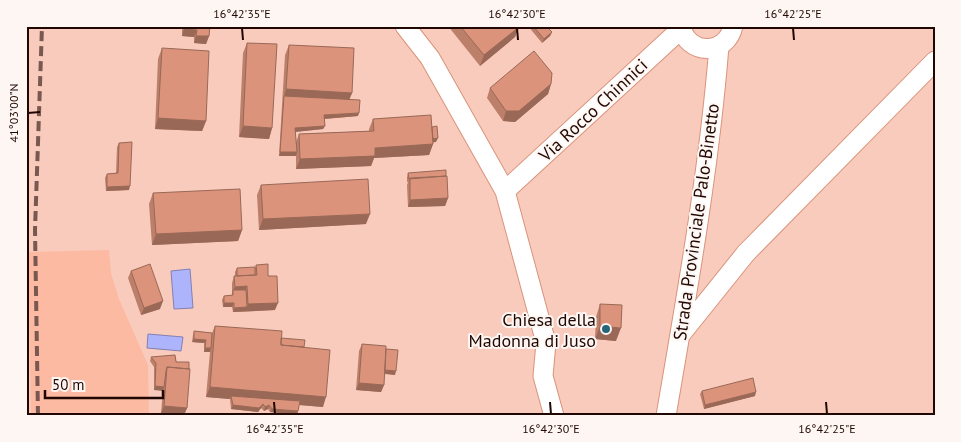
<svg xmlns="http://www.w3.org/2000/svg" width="961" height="442" viewBox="0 0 961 442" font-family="'PT Sans',sans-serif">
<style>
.built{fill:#fcbaa3}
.water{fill:#aeb4fc;stroke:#8380b1}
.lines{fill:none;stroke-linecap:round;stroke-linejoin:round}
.minor-casing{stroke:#da937a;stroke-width:21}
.minor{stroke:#fff;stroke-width:19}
.rail{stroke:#79584f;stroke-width:4;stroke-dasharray:10 5;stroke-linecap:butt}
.wall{fill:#bc7f6a}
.shaded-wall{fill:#996856}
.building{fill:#db947b;stroke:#996856}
.ticks{fill:none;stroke:#200702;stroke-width:2}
.poi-dot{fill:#24677a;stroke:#fef6f3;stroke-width:2}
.labels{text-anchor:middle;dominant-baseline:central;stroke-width:4;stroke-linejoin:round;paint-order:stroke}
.street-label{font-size:18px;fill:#200702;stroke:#fef6f3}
.poi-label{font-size:18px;fill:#200702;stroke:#fef6f3;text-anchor:end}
.neatline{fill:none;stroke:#200702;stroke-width:2}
.ticks-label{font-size:12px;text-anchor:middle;fill:#200702}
</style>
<rect width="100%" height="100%" fill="#f9cbbc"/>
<path class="built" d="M109,250L111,273L119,299L148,365L149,416H31L28,252Z"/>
<path class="water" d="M190,269L193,308L174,309L171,271Z
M148,334L183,337L181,351L147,348Z"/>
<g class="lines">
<g class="minor-casing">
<path id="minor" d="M405,26L430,58L505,191L546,343L543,376L554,416
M681,26C687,56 727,56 733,26
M505,191L681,29
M681,334L746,253L935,61
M666,416C687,293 709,171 719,46"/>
</g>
<use href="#minor" class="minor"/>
<path class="rail" d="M38,416L35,230L42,26"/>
</g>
<path class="wall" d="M182,26H210L209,36L206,44L194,43V37L182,36Z
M448,26H518L515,37L480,66Z
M528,26H546L552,32L550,36L542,43Z
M247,43L272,128L269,139L239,137L243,53Z
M289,45L352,93L349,99L358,116L324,119L325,126L323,129L295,132L296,142L299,134L369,131V129L373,119L432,127L436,142H433V144L429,155L374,158L371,166L296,169V156H279L285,55Z
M162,48L206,121L202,131L155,129L158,59Z
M551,84L548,94L515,122L503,121L487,98L490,88Z
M119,143L129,190L106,191L105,178L107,174L116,173L117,147Z
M408,173L448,198L445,206L408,207L407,185L408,182H407V177Z
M261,185L366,224L259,230L257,195Z
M153,193L242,230L238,241L152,245L149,204Z
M256,265L268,276L275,310L233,312L232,307H223L222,300L224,296L232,295V283L234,276H235V272L237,268L255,269Z
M131,271L160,309L141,315L128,278Z
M600,304L616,341L595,339L596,317Z
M215,326L281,338L304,347L323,407L299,405L297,415L270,412L268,409L264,411L261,408L258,412L231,409L230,399L206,397L210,352H204V343L192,342L193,335L194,331L212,333Z
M362,344L386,349L395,375L384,374V385L381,392L356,390L359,351Z
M175,355L187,408L184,415L161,413L163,390H154V367L150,361L151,357Z
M702,391L755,396L704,409L700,394Z"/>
<path class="shaded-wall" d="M519,27L515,37L480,66L484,55Z
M184,29L197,30L194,37L182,36Z
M552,32L550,36L542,43L544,39Z
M196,36H209L206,44L194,43Z
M551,84L548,94L515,122L503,121L506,111Z
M286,89L352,93L348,103L284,96Z
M359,113L358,116L323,119L324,115Z
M158,118L206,121L202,131L155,129Z
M243,126L272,128L269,139L239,137Z
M325,126L323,129L294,132L295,128Z
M438,138L436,142L429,143L430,139Z
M433,144L429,155L374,158L371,166L296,169L300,159L375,148Z
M280,152H297L296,156H279Z
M130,186L129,190L106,191L107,187Z
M448,198L445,206L408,207L410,200Z
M370,214L366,224L259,230L263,219Z
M242,230L238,241L152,245L156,234Z
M247,286L244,294L233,290L235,287Z
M163,301L160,309L141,315L144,308Z
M224,303H234L232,307H223Z
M278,303L275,310L233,312L234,308L247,307L248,304Z
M600,326L621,328L616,341L595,339Z
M194,339L206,340L204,343L192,342Z
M205,348H211L210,352H204Z
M384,370L396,371L395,375L382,373Z
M359,383L384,385L381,392L356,390Z
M155,386L164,387L163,391L154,390Z
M210,387L326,397L323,407L232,399L231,396L230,399L206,397Z
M756,392L755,396L704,409L705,405Z
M263,404L261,408L258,412L231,409L233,405Z
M269,405L268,409L264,411L265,407Z
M164,406L187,408L184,415L161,413Z
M272,409L298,411L297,415L270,412Z"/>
<path class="building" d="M185,26H210L209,36H196L197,30L184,29Z
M460,26H518L519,27L484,55Z
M533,26H546L552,32L544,39Z
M247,43L277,44L272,128L243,126Z
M289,45L354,48L352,93L286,89Z
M162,48L209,51L206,121L158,118Z
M534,51L552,73L551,84L519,111H506L490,88Z
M284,96L360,100L359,113L324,115L325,126L295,128L297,152H280Z
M431,115L433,144L375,148V156L300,159L299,134L374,131L373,119Z
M437,126L438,138L433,139L432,127Z
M132,142L130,186L107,187V174L118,173L119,143Z
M446,170V176L409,179L408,173Z
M447,176L448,198L410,200V178Z
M368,179L370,214L263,219L261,185Z
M240,189L242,230L156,234L153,193Z
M150,264L163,301L144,308L131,271Z
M268,264V276H277L278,303L248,304L247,286L235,287L234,276L257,275L256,265Z
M255,267V275L237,276V268Z
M233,290H246L247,307L234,308V303H224V296L233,295Z
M600,304L622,305L621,328L600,326Z
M215,326L282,331L281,345L330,350L326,397L210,387Z
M194,331L212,333L211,348H205L206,340L194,339Z
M281,338L305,340L304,347L281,345Z
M362,344L386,346L384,385L359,383Z
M386,349L398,350L396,371L385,370Z
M175,355L176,362H189V369L167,367L166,371L164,387L155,386L156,363L151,357Z
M167,367L190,369L187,408L164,406Z
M753,378L756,392L705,405L702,391Z
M231,396L300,401L298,411L272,409L269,405L265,407L263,404L259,408L233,405Z"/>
<path class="ticks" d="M242,28L243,40M517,28L518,40M793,28L794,40M28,113L40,112M274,402L275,414M550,402L551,414M826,402L827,414"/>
<circle class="poi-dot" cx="606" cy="329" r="5"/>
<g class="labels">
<g class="street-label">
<text transform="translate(593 110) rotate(-43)">Via Rocco Chinnici</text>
<text transform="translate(696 222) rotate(-82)">Strada Provinciale Palo-Binetto</text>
</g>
<g class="poi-label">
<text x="596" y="319">Chiesa della<tspan x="596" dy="21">Madonna di Juso</tspan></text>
</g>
</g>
<rect width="961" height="442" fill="none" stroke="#fef6f3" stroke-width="55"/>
<path d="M45 390v8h118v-8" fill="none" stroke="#200702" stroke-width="2.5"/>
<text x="52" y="390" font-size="15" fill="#200702" stroke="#fef6f3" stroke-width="4" paint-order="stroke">50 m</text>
<rect x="28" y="28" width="906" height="386" class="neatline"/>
<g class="ticks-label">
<text x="242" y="18">16°42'35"E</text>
<text x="517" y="18">16°42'30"E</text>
<text x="793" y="18">16°42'25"E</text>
<text transform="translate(14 113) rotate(-90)" y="4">41°03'00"N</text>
<text x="275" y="433">16°42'35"E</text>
<text x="551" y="433">16°42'30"E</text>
<text x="827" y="433">16°42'25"E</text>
</g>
</svg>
